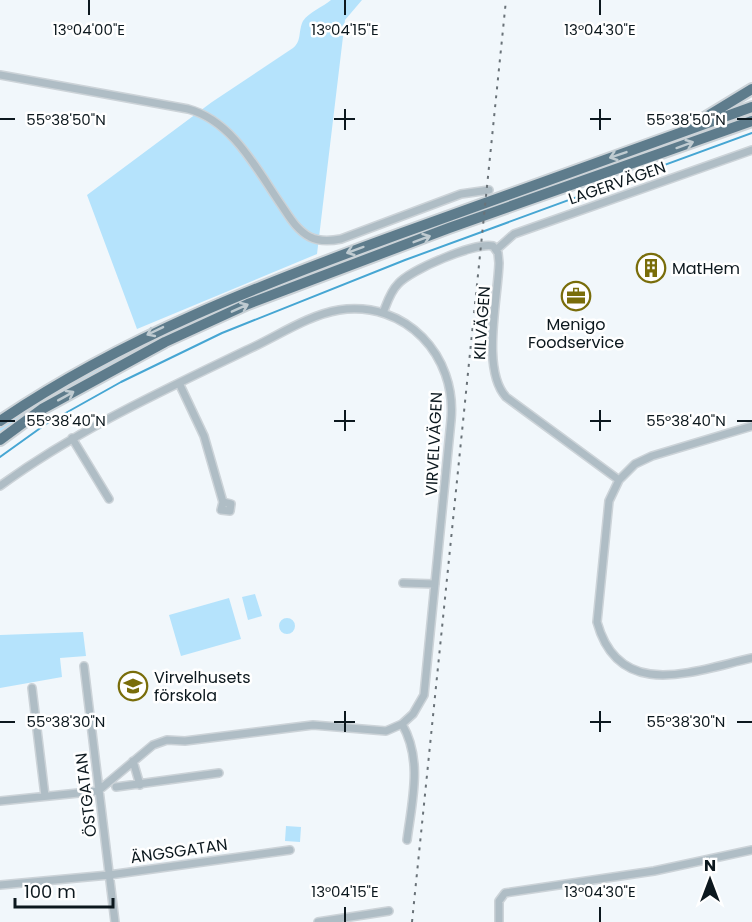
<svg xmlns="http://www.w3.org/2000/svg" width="752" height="922" viewBox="0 0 752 922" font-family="Poppins,sans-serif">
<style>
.green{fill:#b5e3fc}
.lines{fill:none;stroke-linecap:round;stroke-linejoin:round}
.stream{stroke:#46a6d3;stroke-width:2}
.minor-casing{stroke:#ccd3d8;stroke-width:10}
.highway-casing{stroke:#ccd3d8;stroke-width:14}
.minor{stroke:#afbdc5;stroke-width:7}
.highway{stroke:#5e7c8c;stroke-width:10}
.rail{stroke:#697278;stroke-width:2;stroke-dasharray:3 6;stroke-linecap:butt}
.oneway{stroke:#bfcbd1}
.ticks{fill:none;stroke:#0c181e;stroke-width:2}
.labels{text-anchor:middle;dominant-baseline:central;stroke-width:5;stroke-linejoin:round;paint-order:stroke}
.street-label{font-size:16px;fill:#0c181e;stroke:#fff}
.poi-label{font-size:16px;fill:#0c181e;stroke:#fff;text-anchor:start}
.ticks-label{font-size:15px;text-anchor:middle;fill:#0c181e;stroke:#fff;stroke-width:5;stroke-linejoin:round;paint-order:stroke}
</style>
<rect width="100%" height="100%" fill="#f1f7fb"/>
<path class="green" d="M331,0H362L345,20L317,254L137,329L87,195L212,102L293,48C302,41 298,31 303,21C309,12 323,7 331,0Z
M752,111V116L565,185L152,344L75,386L0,435V428C126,342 268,289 410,236C524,194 638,153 752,111Z
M255,594L262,616L248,620L242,597Z
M229,598L241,639L181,656L169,615Z
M279 626a8 8 0 1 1 16 0a8 8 0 1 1-16 0Z
M83,632L86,656L60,658L62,677L0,688V635Z
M286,826L301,827L300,842L285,841Z"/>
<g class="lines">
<path class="stream" d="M0,457L46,424L121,382L222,333L405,260L752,133"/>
<g class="minor-casing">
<path id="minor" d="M0,75L188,109C233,121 257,170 282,206C290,218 297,230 310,237C320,242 331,241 341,239L461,194L489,190
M496,250L514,234L752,150
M383,313C387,303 390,292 398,284C410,270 475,242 493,246L498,253L499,263C498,298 481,370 506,397L619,480
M179,383L204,436L223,502L221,510L230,511L231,504L223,502
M752,426L652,456L635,464L619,480L609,501L597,622C619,702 693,671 752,658
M72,438L109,499
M0,486C77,430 162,391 247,350C276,337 308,315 339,310C406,300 457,356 451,420L424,695L413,714L402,724L386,731L313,725L185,741L167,740L153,745L98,791L0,801
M403,583L435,584
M84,666L115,922
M32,688L45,796
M402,724C423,760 412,801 407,840
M133,761L140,785
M116,787L219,773
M0,885L109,875L290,850
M318,922L389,911
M499,922V901L505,893L654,871L752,850"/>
</g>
<g class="highway-casing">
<path id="highway" d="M701,120L752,89
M0,421C124,337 262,284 402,233C518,191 635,150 752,107
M0,440L42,409L165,342L248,304L449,228L752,121"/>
</g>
<use href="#minor" class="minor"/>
<use href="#highway" class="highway"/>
<path class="rail" d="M412,922L506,0"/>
</g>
<defs><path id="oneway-shaft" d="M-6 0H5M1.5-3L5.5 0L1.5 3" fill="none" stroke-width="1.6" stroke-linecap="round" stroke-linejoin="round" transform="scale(1.5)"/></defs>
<g class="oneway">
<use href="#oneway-shaft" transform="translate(685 145) rotate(-20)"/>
<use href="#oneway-shaft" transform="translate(618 155) rotate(161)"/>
<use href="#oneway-shaft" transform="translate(422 239) rotate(-21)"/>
<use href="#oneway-shaft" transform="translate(355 250) rotate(160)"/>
<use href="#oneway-shaft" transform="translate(240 308) rotate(-24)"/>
<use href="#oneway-shaft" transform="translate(155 331) rotate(154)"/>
<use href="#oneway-shaft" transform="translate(66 396) rotate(-29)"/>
</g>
<path class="ticks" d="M89,0V15M345,0V15M600,0V15M345,109V130M600,109V130M0,119H15M334,119H355M590,119H611M737,119H752M345,410V431M600,410V431M0,421H15M334,421H355M590,421H611M737,421H752M345,711V732M600,711V732M0,722H15M334,722H355M590,722H611M737,722H752M345,907V922M600,907V922"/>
<defs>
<g id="building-ring" transform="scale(1.5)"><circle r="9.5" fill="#fff" stroke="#796d0a" stroke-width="1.5"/><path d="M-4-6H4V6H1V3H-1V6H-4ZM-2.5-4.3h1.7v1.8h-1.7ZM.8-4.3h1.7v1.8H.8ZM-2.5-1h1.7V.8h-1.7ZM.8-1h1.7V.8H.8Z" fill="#796d0a"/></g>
<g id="office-ring" transform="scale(1.5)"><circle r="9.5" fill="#fff" stroke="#796d0a" stroke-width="1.5"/><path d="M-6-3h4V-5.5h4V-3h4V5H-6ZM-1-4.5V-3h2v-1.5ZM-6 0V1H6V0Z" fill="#796d0a"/></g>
<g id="school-ring" transform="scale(1.5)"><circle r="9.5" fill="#fff" stroke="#796d0a" stroke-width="1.5"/><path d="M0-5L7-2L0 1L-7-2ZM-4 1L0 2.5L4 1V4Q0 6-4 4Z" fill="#796d0a"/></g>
</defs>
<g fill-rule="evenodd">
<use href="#building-ring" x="651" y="268"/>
<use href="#office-ring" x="576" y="296"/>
<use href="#school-ring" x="133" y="686"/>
</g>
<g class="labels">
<g class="street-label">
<text transform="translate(617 183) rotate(-19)">LAGERVÄGEN</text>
<text transform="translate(482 323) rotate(-86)">KILVÄGEN</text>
<text transform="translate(434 444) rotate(-87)">VIRVELVÄGEN</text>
<text transform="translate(86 795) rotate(-97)">ÖSTGATAN</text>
<text transform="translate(179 851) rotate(-8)">ÄNGSGATAN</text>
</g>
<g class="poi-label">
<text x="672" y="268">MatHem</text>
<text x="576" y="324" text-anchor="middle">Menigo<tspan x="576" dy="18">Foodservice</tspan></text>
<text x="154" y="677">Virvelhusets<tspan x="154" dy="18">förskola</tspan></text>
</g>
</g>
<g class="ticks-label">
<text x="89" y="35">13°04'00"E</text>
<text x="345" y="35">13°04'15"E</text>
<text x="600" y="35">13°04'30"E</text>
<text x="66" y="125">55°38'50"N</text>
<text x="686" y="125">55°38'50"N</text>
<text x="66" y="426">55°38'40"N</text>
<text x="686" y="426">55°38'40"N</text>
<text x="66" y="727">55°38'30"N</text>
<text x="686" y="727">55°38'30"N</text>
<text x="345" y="897">13°04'15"E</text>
<text x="600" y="897">13°04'30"E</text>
</g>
<g transform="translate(710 880)" stroke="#ffffff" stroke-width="4.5" paint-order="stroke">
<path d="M0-4.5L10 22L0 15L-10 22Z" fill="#0c181e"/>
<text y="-9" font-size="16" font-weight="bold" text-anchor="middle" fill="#0c181e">N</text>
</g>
<path d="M15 898v9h98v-9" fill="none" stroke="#0c181e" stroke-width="3"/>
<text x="24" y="898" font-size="18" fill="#0c181e" stroke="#ffffff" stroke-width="4.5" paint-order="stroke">100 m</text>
</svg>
